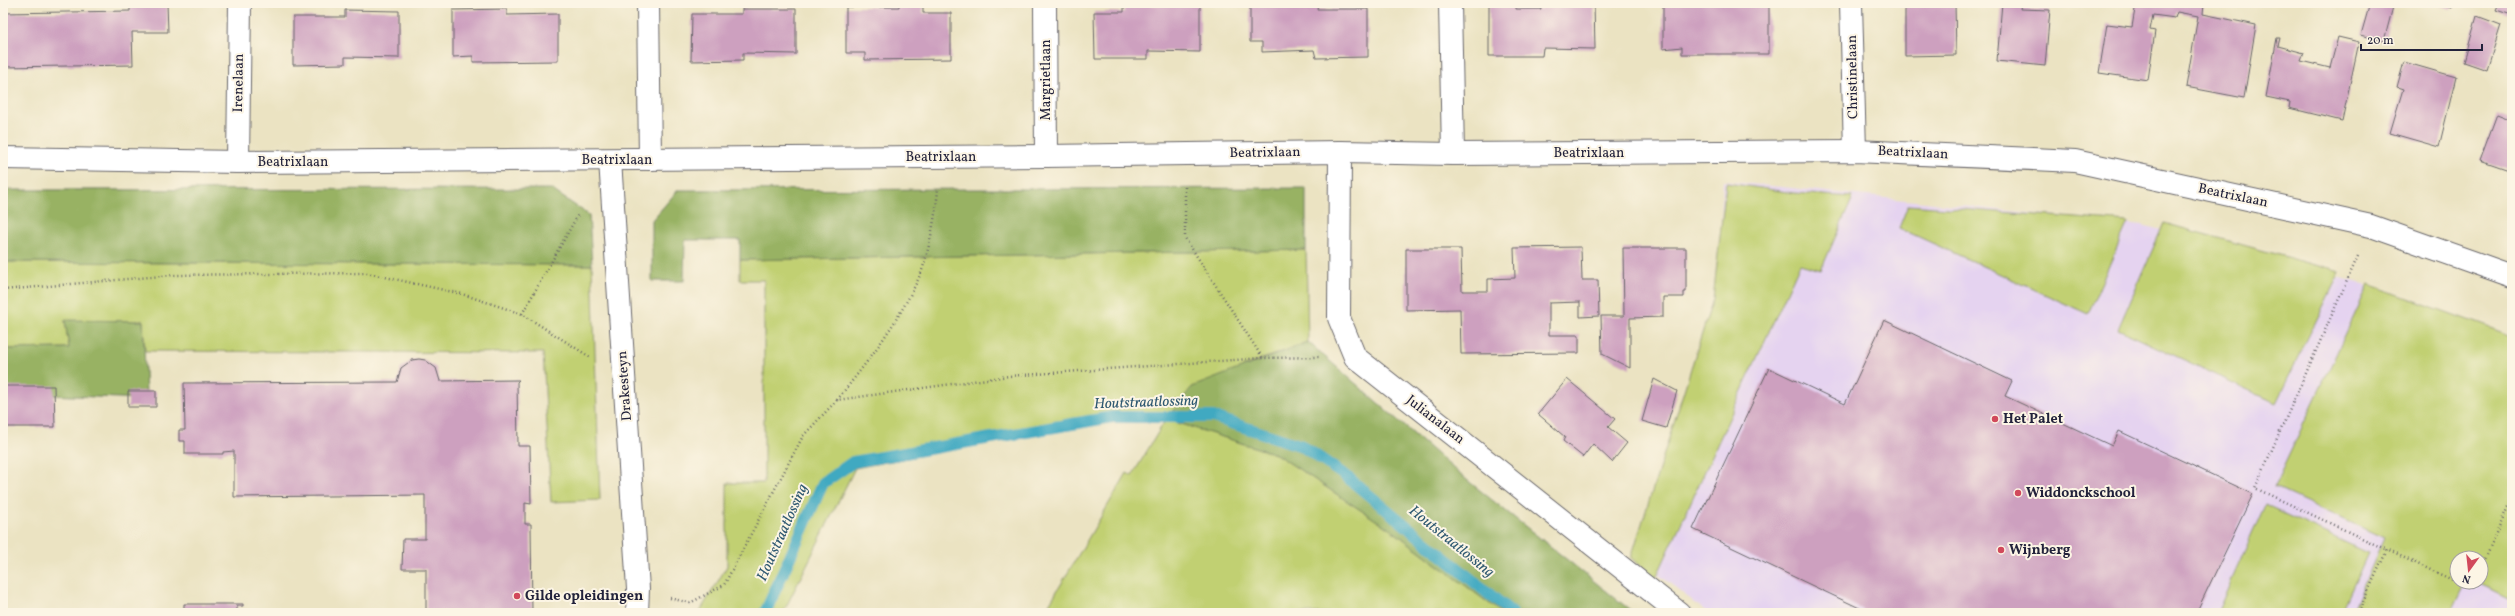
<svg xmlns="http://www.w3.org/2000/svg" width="2515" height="616" viewBox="0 0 2515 616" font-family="Vollkorn,serif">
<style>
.built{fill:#e5d3f0;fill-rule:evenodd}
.green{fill:#c1d072;stroke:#727956}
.forest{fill:#98b264;stroke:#5d6a50}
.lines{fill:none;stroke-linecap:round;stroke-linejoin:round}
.stream{stroke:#41a9c1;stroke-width:12}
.building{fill:#cda0bf}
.minor-casing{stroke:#68666a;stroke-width:24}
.tertiary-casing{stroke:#68666a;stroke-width:24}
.path{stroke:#68666a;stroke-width:2.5;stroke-dasharray:1 3;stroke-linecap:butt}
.minor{stroke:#fff;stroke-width:22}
.tertiary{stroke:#fff;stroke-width:22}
.poi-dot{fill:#d1495b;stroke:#fcf5e5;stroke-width:1.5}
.labels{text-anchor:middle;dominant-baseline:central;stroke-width:4;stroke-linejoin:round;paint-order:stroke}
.street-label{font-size:14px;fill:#22223b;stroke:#fcf5e5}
.poi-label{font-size:14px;font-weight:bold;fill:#22223b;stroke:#fcf5e5;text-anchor:start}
.water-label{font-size:15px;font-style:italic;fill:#2e5871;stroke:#fcf5e5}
</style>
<rect width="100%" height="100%" fill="#fcf5e5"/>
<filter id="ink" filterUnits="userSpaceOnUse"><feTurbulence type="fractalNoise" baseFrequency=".025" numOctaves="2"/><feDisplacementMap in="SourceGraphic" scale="8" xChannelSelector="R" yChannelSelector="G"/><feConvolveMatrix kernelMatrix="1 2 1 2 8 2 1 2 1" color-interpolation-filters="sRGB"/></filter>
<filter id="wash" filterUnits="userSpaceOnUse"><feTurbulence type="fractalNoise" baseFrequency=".012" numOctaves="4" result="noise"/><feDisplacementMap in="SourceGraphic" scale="16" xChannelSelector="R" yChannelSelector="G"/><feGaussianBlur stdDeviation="0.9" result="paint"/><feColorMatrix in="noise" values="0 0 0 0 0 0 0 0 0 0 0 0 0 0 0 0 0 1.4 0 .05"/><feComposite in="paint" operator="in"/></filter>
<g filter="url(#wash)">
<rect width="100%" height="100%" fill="#ebe3c2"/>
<path class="built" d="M1723,181L2142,225L2356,282L2512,338V613H1708L1636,557L1718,298ZM2457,558H2481V582H2457Z"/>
<path class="green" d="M1726,183L1794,193L1853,197L1821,270L1800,264L1656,578L1631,558L1713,299Z
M1908,205L2128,222L2088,314L1899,228Z
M2164,223L2340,272L2276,403L2118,329Z
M1306,250L1308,342L1246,365L1166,419L1276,454L1397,534L1502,613H1044L1127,473L1132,476L1166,419L1115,418L855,468L783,613H699L727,566V483H764V280H740V260Z
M3,262L592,265L600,500L551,502L543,353L145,351L143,321H65L69,348L3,349Z
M2369,284L2512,336V600L2476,582H2481V558H2457V582H2465L2450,613H2352L2384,538L2274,487Z
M2265,505L2368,553L2341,613H2217Z"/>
<path class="forest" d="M1306,188V250L740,260V240H685L684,281H652V220L678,190Z
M551,189L589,215L592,265L3,262V190Z
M65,320L143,321L146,395L142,399L3,393V349L69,348Z
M1308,342L1462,476L1634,613H1502L1397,534L1276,454L1166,419L1192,387Z"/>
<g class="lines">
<path class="stream" d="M765,613L823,483L853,462L1112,417H1213L1302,446L1347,477L1512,613"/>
</g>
<g id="blocks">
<path class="building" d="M130,3H167L168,32H132L133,65L3,67V13L130,11Z
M899,3H923V13H951V59L865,60V53H846V7H899Z
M1124,3H1147V5H1200V52L1148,51V59H1095L1094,12H1124Z
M1250,3H1318L1317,9H1368V57L1316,58L1314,50L1262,52V42H1250Z
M1489,3H1516V9H1541L1540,3H1594L1595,49L1543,48L1542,56H1489Z
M1663,3H1769V54H1682V47L1663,49Z
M1905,3H1955L1956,55L1905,56Z
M2002,3H2021L2020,9L2050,10L2045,66L1997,61Z
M2136,3H2204L2203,14L2256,25L2244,98L2186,87L2198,16L2177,12L2175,18L2153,15L2150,30L2155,31L2148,80L2099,73L2107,24L2132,27Z
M2370,3H2394L2384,41L2361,35Z
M2437,3H2453L2451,8Z
M2499,3H2512V15L2496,10Z
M507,9V15L558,14V61L473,62V56L453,57V10Z
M742,9H796V54L743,53V60L691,61L692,14H742Z
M345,10L399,11V58L345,57V64L293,65V17H345Z
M2477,16L2501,25L2487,70L2464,62Z
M2338,37L2359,42L2342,121L2289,108L2290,102L2266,97L2277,38H2280L2278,46L2304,53L2301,61L2330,68Z
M2404,62L2456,77L2439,147L2390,133L2403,89L2397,87Z
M2497,114L2512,120V171L2480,160Z
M1581,247L1582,280H1598L1599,316L1580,317V302L1549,303V335H1579V353L1461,354L1460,309L1406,310V249H1461L1462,291H1488V279L1515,278L1514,248Z
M1623,248H1686V292H1684V297H1663V317L1630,318V368L1602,354L1601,316H1624Z
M1884,320L2012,381L2005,396L2112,446L2119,431L2253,494L2196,613H1870L1693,529L1769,368L1845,404Z
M419,359L425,360L436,368L440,381L519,380L517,382L518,446H530L531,504L525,503V524H531L532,613H426V569H402L403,539H425V495L234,497V451L223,452V454H185V441H179V430H185L184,383L397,382L401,368L412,360Z
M1567,379L1615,419L1608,427L1627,443L1612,462L1593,444L1583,457L1563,441L1565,437L1538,414Z
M1654,379L1677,391L1666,428L1642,421Z
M3,386H54L55,427H3Z
M128,391H156V407H128Z
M184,604H243V606H237V613H184Z"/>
</g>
</g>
<g filter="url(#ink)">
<use href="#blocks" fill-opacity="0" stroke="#68666a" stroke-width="1"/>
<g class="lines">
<g class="minor-casing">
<path id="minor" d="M648,3L650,159
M1045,3L1046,156
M1450,3L1453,154
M1851,3L1855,151
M1340,152L1339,318L1355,357L1679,613
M610,160L638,589L637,613
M238,162L240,3"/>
</g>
<g class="tertiary-casing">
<path id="tertiary" d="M3,158L238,162L1046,156L1340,152L1453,154L1855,151L2075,161L2371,226L2512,276"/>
</g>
<path class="path" d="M1185,187V238L1262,357
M2358,256L2255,488L2387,550
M3,290L173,275L367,273L462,294L522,314L590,357
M522,314L579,213
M837,400C869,360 900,320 921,273C929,252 936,213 938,190
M2481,566L2512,498
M2457,582L2471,588L2474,582
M670,598L690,603L724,585L803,436L837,400L1009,376L1262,358L1320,357
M2358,613L2387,550L2457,582"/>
<use href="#minor" class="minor"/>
<use href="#tertiary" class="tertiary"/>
</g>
</g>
<g class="poi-dot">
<circle cx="1995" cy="419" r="4"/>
<circle cx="2018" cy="493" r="4"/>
<circle cx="2001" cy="550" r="4"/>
<circle cx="517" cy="596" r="4"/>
</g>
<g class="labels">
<g class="street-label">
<text transform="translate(1853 77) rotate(-91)">Christinelaan</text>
<text transform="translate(1046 80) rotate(-90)">Margrietlaan</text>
<text transform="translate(239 83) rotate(-89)">Irenelaan</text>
<text transform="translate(1265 153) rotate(-1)">Beatrixlaan</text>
<text x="1589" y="153">Beatrixlaan</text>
<text transform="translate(1913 153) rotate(3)">Beatrixlaan</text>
<text x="941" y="157">Beatrixlaan</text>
<text x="617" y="160">Beatrixlaan</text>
<text x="293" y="162">Beatrixlaan</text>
<text transform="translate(2233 196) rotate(12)">Beatrixlaan</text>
<text transform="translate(625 386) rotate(-94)">Drakesteyn</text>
<text transform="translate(1435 420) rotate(38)">Julianalaan</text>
</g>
<g class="poi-label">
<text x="2003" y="419">Het Palet</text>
<text x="2026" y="493">Widdonckschool</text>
<text x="2009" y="550">Wijnberg</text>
<text x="525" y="596">Gilde opleidingen</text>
</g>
<g class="water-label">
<text transform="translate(1146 403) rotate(-2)">Houtstraatlossing</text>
<text transform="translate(783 533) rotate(-66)">Houtstraatlossing</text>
<text transform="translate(1451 542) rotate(39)">Houtstraatlossing</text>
</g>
</g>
<rect width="2515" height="616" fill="none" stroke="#fcf5e5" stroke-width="16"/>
<g transform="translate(2469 570) rotate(195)"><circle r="19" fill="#fcf5e5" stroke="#a5a1a1"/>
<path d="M0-3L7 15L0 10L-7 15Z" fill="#d1495b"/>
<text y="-6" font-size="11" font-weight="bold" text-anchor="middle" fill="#22223b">N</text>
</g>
<path d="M2361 44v6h121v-6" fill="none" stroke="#22223b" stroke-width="2"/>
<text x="2367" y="44" font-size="12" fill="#22223b" stroke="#fcf5e5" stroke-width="3" paint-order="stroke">20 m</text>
</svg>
